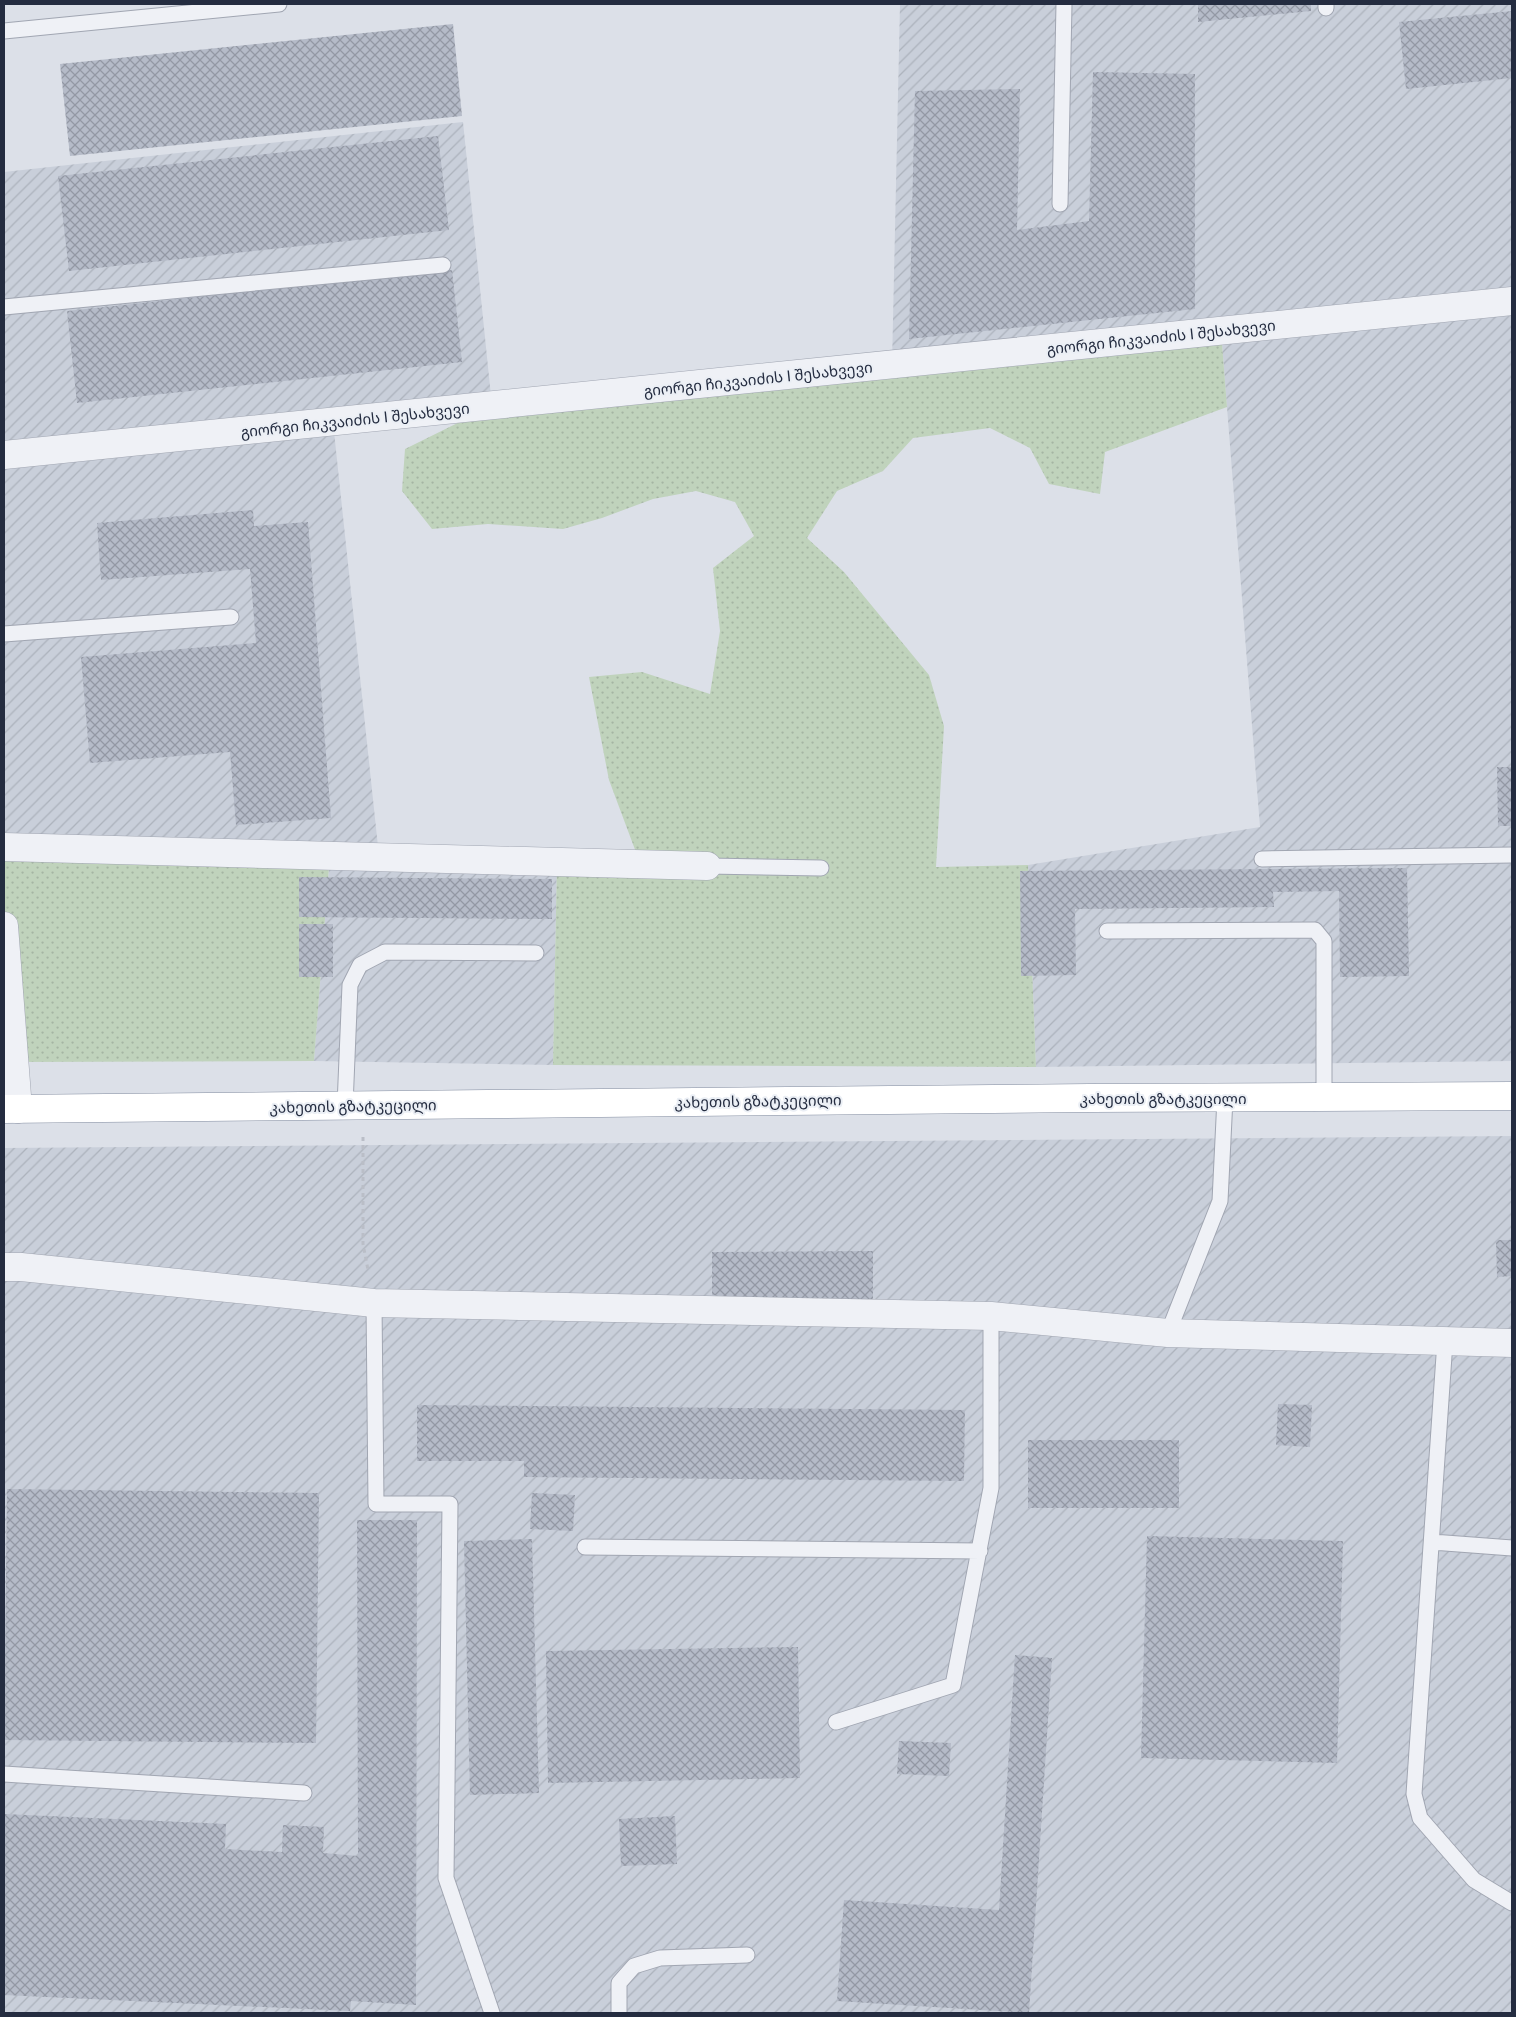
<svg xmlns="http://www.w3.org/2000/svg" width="1516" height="2017" viewBox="0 0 1516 2017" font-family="'Public Sans','Noto Sans Georgian',sans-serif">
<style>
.industrial{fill:url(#industrial-furrows)}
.grass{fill:url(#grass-dots)}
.building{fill:url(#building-cross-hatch)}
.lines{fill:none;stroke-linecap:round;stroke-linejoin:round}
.lane-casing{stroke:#a1a6b2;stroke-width:17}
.street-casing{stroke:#a1a6b2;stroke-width:29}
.highway-casing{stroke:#828ca0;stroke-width:29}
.path{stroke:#babec7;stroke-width:3;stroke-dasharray:4 4;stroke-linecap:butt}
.lane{stroke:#eff1f6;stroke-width:15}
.street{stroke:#eff1f6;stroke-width:28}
.highway{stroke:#fff;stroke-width:28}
.labels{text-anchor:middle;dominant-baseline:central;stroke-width:4;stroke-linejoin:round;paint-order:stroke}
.street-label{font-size:15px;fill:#242c40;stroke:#ebeff5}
</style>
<defs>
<pattern id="industrial-furrows" width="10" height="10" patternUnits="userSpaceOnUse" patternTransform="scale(1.25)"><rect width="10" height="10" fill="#c9cfda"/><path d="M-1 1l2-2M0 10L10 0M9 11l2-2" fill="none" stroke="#acb2bc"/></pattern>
<pattern id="grass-dots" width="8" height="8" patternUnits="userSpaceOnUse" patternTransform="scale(1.25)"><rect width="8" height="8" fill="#c0d3bc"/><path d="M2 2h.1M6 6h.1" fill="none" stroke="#a5b5a3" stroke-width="1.8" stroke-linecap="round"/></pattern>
<pattern id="building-cross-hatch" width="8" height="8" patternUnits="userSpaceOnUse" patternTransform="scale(1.25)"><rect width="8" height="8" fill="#b5bbc8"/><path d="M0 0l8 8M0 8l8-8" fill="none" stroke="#9398a4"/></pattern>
</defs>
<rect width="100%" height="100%" fill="#dce0e8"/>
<path class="industrial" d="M900,4H1512V1061L1036,1067L1028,865L1260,827L1221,331L892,365Z
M463,122L492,406L333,422L379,856L557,861L553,1065L314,1061L330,855L4,847V172Z
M1512,1136V2013H4V1148Z"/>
<path class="grass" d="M1221,331L1227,407L1105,452L1100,494L1049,484L1030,448L990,428L913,438L883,471L837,491L807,538L844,572L929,675L944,726L936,867L1028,865L1036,1067L553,1065L557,861L640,863L609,780L589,677L642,672L710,694L720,631L713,568L754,536L735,502L696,491L653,499L602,518L563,529L488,524L432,529L402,491L405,449L492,406Z
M4,847L330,854L314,1061L14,1062L4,926Z"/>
<path class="building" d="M1198,4H1311V11L1198,22Z
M1512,11V78L1406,89L1399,22Z
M453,24L462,116L70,156L60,64Z
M1093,72L1195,74V309L909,339L915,91L1020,89L1017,230L1089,221Z
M438,136L449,230L69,271L58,176Z
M452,270L462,362L77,403L67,311Z
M253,510L254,526L308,522L331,818L236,825L230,752L90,763L81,657L256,643L250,569L101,580L97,523Z
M1497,767H1512V826H1498Z
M1407,868L1409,976L1340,977L1339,891L1273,892L1274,907L1075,909L1076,975L1021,976L1020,871Z
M299,877L552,879V919L299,917Z
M299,924H333V977H299Z
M1496,1240H1512V1276L1497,1277Z
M873,1251V1309L712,1295V1252Z
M1278,1404L1312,1405L1310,1447L1276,1445Z
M417,1405L965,1410L964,1481L524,1477V1461H417Z
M1028,1440H1179V1508H1028Z
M7,1489L319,1493L316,1743L4,1740Z
M532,1493L575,1495L573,1531L530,1529Z
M357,1520H417L416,2005L351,2001L350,2011L4,1995V1814L226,1824L225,1849L282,1852L283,1825L324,1827L323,1853L358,1856Z
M1147,1536L1343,1541L1337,1763L1141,1758Z
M532,1539L539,1793L470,1795L464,1541Z
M798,1647L800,1778L548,1783L546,1651Z
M1015,1655L1052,1658L1029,2013L837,2001L844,1900L999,1910Z
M899,1741L951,1743L949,1776L897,1774Z
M675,1816L677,1864L621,1866L619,1819Z"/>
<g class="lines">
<g class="lane-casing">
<path id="lane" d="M1326,8V4
M4,31L279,4
M1060,204L1064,4
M4,307L443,265
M4,634L231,617
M1262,859L1512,855
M707,866L821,868
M1107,931L1315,930L1324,941V1098
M345,1106L350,985L360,965L385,952L536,953
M374,1303L376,1504H450L446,1878L492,2013
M1168,1333L1220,1201L1225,1098
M1445,1341L1414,1794L1420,1818L1474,1880L1512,1903
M1432,1542L1512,1548
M585,1547L980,1551
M836,1722L953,1685L991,1488V1316
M4,1774L304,1793
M619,2013V1983L634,1966L660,1958L747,1955"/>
</g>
<g class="street-casing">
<path id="street" d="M4,455L1512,301
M4,847L707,866
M4,926L18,1109
M4,1267H21L374,1303L991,1316L1168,1333L1512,1343"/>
</g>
<g class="highway-casing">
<path id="highway" d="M4,1109L1090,1098L1512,1096"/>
</g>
<path class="path" d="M363,1137V1244L368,1270"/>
<use href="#lane" class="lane"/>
<use href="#street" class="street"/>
<use href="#highway" class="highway"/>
</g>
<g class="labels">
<g class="street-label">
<text transform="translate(1161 337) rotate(-6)">გიორგი ჩიკვაიძის I შესახვევი</text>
<text transform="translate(758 379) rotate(-6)">გიორგი ჩიკვაიძის I შესახვევი</text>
<text transform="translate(355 420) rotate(-6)">გიორგი ჩიკვაიძის I შესახვევი</text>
<text x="1163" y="1098">კახეთის გზატკეცილი</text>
<text transform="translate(758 1101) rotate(-1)">კახეთის გზატკეცილი</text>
<text transform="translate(353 1106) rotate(-1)">კახეთის გზატკეცილი</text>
</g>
</g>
<rect width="1516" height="2017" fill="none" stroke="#242c40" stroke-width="10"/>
</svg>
